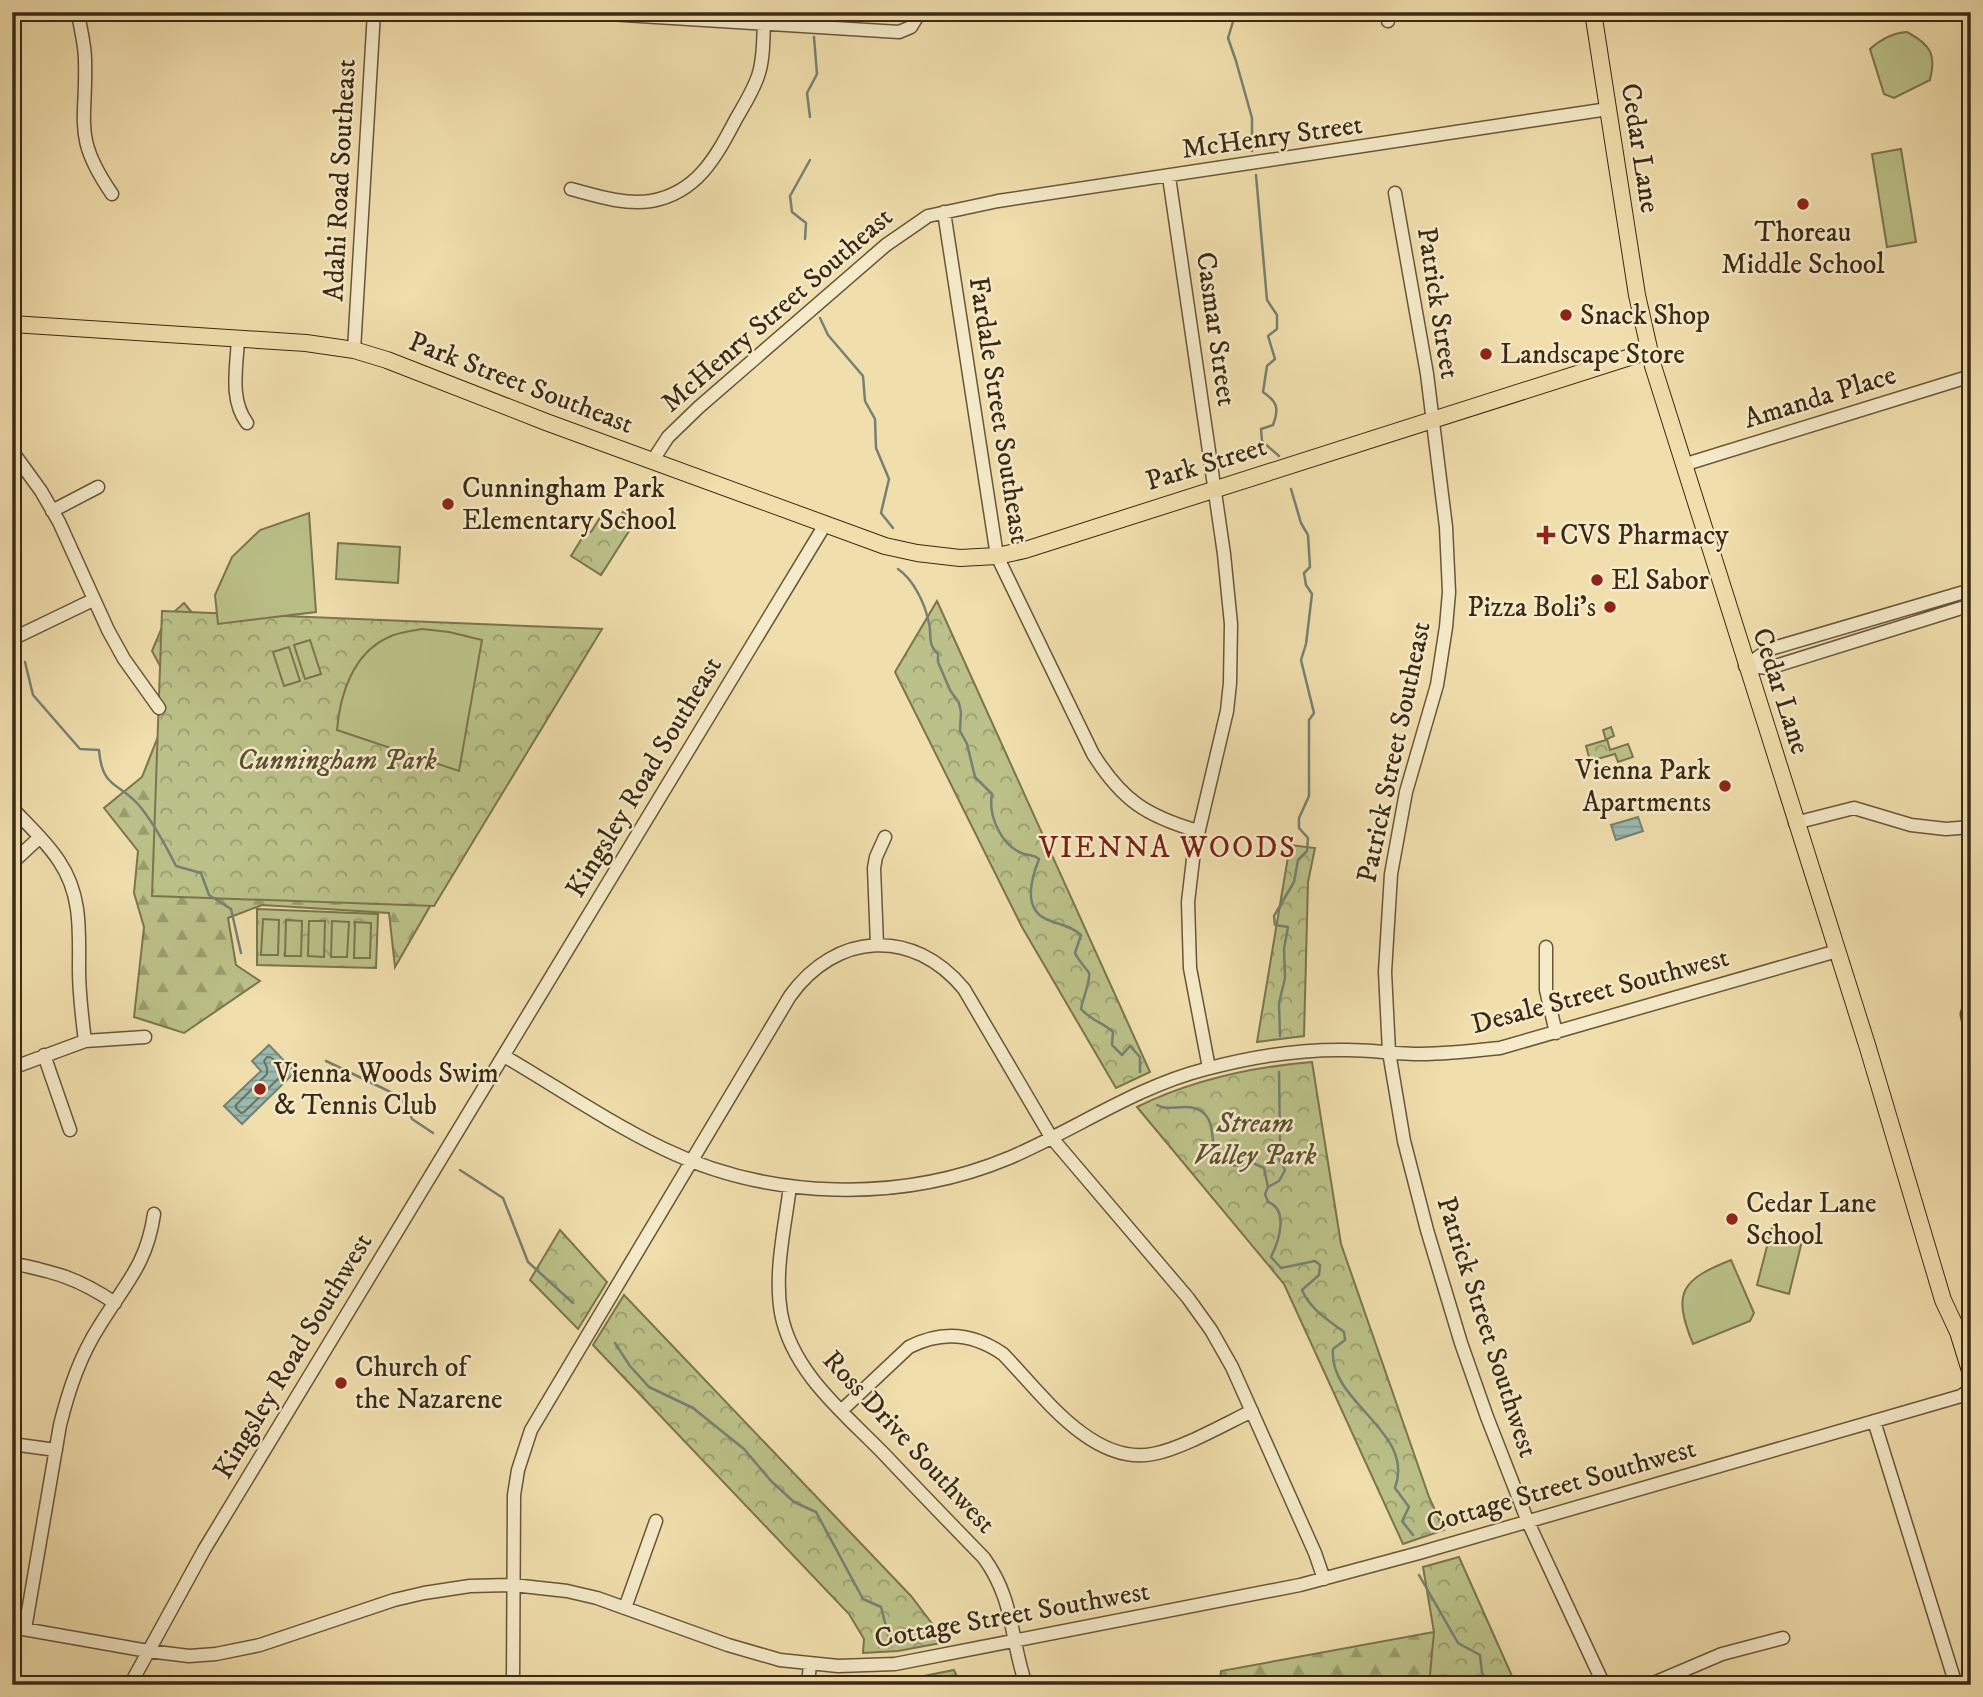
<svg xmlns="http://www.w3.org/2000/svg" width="1983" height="1697" viewBox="0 0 1983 1697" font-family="'IM FELL DW Pica',serif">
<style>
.forest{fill:url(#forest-firs);stroke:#7b754e;stroke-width:2}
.park{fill:url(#park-crowns);stroke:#7b754e;stroke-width:2}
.pitch{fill:#bbc188;stroke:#7b754e;stroke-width:2}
.water{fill:url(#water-rules);stroke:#758172;stroke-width:2}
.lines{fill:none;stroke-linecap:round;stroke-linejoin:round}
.shore{stroke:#6b7262;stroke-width:2}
.stream{stroke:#758172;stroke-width:2.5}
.minor-casing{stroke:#68563b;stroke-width:15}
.major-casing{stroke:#3b2915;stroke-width:18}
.minor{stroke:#f5eac9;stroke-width:12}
.major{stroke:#f0deac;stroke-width:16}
.poi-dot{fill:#8f2418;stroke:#f5eac9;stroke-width:2.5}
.labels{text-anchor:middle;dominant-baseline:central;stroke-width:5;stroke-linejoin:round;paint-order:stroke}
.street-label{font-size:28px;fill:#3b2915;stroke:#f5eac9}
.poi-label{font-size:28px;fill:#3b2915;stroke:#f5eac9;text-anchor:start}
.park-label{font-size:28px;font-style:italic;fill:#5b4f32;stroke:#f5eac9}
.neighbourhood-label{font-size:30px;letter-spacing:2px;fill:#7a1f14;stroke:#f5eac9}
</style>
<defs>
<pattern id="forest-firs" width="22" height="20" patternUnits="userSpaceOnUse" patternTransform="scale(1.75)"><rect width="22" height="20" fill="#bbc188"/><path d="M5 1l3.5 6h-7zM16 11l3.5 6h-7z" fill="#999d6e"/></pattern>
<pattern id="park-crowns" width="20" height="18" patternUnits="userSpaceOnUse" patternTransform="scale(1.75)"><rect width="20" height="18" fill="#bbc188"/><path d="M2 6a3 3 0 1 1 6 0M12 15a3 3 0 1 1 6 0" fill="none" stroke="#999d6e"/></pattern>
<pattern id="water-rules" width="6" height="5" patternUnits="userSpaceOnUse" patternTransform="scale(1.75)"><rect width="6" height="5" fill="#9bbbb0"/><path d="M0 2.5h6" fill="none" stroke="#80988e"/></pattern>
</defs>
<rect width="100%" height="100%" fill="#f0deac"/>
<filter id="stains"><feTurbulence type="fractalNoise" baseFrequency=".00286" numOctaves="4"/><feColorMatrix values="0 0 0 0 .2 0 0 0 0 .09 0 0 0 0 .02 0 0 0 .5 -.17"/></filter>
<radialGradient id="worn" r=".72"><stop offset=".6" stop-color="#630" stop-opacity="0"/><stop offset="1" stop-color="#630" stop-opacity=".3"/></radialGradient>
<path class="forest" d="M184,603L433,901L395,967L389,913L262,905L228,918L236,965L260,981L184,1033L134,1017L144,927L134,893L138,851L104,808L142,777L163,724L180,703L152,651L165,620Z
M1434,1586L1516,1685H1240L1220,1680L1221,1671L1434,1632Z"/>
<path class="park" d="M623,512L636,520L601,575L571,556L587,530L591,532L601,516L615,525Z
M937,601L1150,1072L1116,1088L1022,927L895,672Z
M162,611L602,629L434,906L152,896Z
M1611,727L1614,736L1607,739L1610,750L1628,744L1633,757L1618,762L1615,754L1590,761L1586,746L1606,740L1603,730Z
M1290,845L1315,848L1308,882L1304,1036L1257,1042Z
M257,909L378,914L376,968L257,965Z
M1312,1062L1341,1244L1429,1497L1444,1530L1403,1544L1284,1284L1137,1107C1192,1080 1251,1067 1312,1062Z
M560,1230L607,1282L578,1329L530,1280Z
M624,1295L911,1596L946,1642L898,1651L863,1653L864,1639L849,1614L593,1345Z
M1459,1557L1516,1685H1429L1434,1632L1423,1567Z
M954,1670L961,1685H886L884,1680L919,1677Z"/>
<path class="pitch" d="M1907,32C1929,44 1937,53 1930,80L1894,98L1884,94L1870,49C1881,39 1892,33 1907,32Z
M1901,149L1916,242L1887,247L1872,154Z
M309,513L316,612L218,624L215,595L232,557L260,530Z
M338,543L400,547L398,583L336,579Z
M422,629L449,632L482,640L459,771L337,730C340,694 353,653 389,637C399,632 411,631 422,629Z
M310,640L321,674L305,679L294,645Z
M289,647L300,681L284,686L273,652Z
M263,919L279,920L278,955H261Z
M286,920L302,921L301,956H285Z
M309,921H325L324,957L308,956Z
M332,921L349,922L347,957H331Z
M355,922L371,923L370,958H354Z
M1772,1227L1803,1237L1789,1294L1757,1285Z
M1731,1260L1754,1313L1750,1321L1693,1344C1672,1292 1681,1280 1731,1260Z"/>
<path class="water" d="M1638,817L1643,831L1616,840L1611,825Z
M269,1045L295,1072L242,1124L224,1106L261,1071L252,1061Z"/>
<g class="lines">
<path class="shore" d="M267,1057C273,1056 283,1067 284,1073L244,1112L241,1113L236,1108V1105L267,1074V1068L264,1061Z"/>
<path class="stream" d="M1236,12L1228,38L1236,61L1252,118V151
M803,14L805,12
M810,117L807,93L817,74L814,37
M1256,175L1267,300L1277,315V329L1268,336L1275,359L1267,366L1263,392C1278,402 1279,409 1273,425L1261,429L1262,441L1279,456
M805,239L806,223L792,212L790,196L810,160
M820,318L828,335L863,376L865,401L875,419L876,448L889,479L881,513L893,528
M898,569C914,580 925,604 929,623C932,636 927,644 938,654V662L950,690L959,703L961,712L960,731L967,744L975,777L992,794C988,816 1001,846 1024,854C1030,856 1033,854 1039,859C1032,877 1022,908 1046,919C1059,925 1070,925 1081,935L1075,953C1078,960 1086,968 1089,973C1091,979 1082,1001 1081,1009C1092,1021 1102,1022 1113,1032L1112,1045L1122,1055L1130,1046L1140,1057V1072
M25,662L33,695L80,749L99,750C102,791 122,782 142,809C156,827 166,846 176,866L201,873L209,895L231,909L241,953
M1280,1036L1279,1003L1285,978L1284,949L1288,927L1275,925L1274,916L1294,882L1298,860L1307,851L1308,838L1299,828V818L1309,796V720L1314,713L1301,660L1306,644L1312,594L1306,585L1304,573L1310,567L1308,535L1301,523L1291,489
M326,1061L401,1097L412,1119L433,1133
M1157,1105C1166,1110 1175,1107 1185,1107C1216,1107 1212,1136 1214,1156C1226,1166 1237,1168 1253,1163L1264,1168L1268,1187L1265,1194L1268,1202C1289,1209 1279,1241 1271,1257L1281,1268L1315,1261L1320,1265L1319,1275L1302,1290C1310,1309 1328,1320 1344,1332L1345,1340L1333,1349C1328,1403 1416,1431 1395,1488L1409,1507L1402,1521L1413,1535
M460,1170L503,1198L528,1262L573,1303
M1268,1187L1279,1181L1285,1170L1276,1154L1280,1142L1279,1072
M615,1343L630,1366L649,1387L693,1408L744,1449L771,1481L794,1502L816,1512L863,1599L881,1607L891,1646
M1419,1575L1458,1643L1480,1655L1482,1673L1490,1685"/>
<g class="minor-casing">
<path id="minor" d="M78,12C80,28 85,44 85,60C87,123 72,136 112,194
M576,12L899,32L911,27L920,12
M1387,12L1388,21
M1169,177L1224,554L1231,624L1230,683L1227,711L1194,851L1188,902L1190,968L1209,1068
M571,189C597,196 624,205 651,201C697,193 716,157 736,119C744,105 753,91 758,76C764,59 763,40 764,22
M1395,193L1427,374L1446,527L1449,592L1446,627L1437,685L1406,792L1391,874L1385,972L1389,1052L1404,1141L1427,1230L1461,1343L1487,1417L1528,1522L1604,1685
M944,212L997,556L1093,754C1122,800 1146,816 1198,831
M238,338C237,367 229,399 247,423
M354,350L374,12
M12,451L41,491L59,522L108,630L124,659L159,708
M653,460L668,437L699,407L886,245L928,216L998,201L1608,109
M1683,465L1971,376
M52,511L98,487
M12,639L93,600
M1745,666L1770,649L1971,590
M1745,666L1769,668L1971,605
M12,808C28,825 46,841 59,861C82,895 79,931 79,970C79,994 82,1017 85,1041
M1795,823L1854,808L1911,825L1946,829L1971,827
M12,863L40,837
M877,945L874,868L876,857L885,837
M1546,947V990L1556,1033
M1971,1002L1967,1014L1971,1035
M44,1055L70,1130
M504,1056C557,1087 608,1122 664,1149C769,1200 901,1203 1009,1158C1075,1130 1135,1087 1206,1069C1251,1057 1299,1049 1347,1050C1371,1050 1396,1054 1421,1054C1447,1054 1473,1051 1500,1048L1837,951
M12,1068L85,1041L145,1037
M790,1186C785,1227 774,1272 781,1313C792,1372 844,1413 884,1454C917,1489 950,1523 984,1558C1015,1601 1010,1639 1026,1685
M12,1263C55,1272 78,1278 115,1303
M842,1410L909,1347C942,1330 973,1333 1003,1354C1041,1393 1092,1466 1153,1454C1181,1449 1225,1424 1252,1411
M1874,1421L1956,1685
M12,1444L56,1450
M625,1608L656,1521
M12,1627L148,1651L189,1656L216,1654L260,1645L394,1600L424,1593L470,1586L513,1585L567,1591L597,1598L728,1645L780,1660L838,1666L895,1664L1300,1585L1419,1553L1961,1396L1971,1389
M25,1629L60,1425C69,1389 80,1356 100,1325C125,1284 147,1264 154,1214
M130,1685L204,1550L826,523
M513,1685L514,1495L518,1470L531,1430L790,996C836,932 913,927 964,989L1051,1137L1188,1298L1211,1330L1232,1367L1315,1553L1324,1579
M808,1685L810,1664
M1649,1685L1722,1654L1783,1638"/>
</g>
<g class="major-casing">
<path id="major" d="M1593,12L1637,295L1653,366L1868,1048L1943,1300L1958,1332L1971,1374
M12,324L306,343L354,350L387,360L546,422L885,546L917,553L960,558L997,556L1025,550L1649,351"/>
</g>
<use href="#minor" class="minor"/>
<use href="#major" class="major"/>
</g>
<g class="poi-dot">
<circle cx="1803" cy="204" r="7"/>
<circle cx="1566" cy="315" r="7"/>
<circle cx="1486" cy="354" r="7"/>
<circle cx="448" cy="504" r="7"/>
<path d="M1542.5 524.5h7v7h7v7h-7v7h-7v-7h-7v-7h7z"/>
<circle cx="1597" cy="580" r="7"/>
<circle cx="1610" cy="607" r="7"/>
<circle cx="1725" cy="786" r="7"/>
<circle cx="260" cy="1089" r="7"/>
<circle cx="1732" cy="1219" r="7"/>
<circle cx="341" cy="1383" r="7"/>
</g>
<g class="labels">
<g class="street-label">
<text transform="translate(1272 137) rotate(-8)">McHenry Street</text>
<text transform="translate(1640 148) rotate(81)">Cedar Lane</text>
<text transform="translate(340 180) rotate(-87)">Adahi Road Southeast</text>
<text transform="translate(1438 303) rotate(81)">Patrick Street</text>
<text transform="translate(777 310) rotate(-41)">McHenry Street Southeast</text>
<text transform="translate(1216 329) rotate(82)">Casmar Street</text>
<text transform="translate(521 383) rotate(21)">Park Street Southeast</text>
<text transform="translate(1820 397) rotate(-17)">Amanda Place</text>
<text transform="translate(999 410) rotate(81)">Fardale Street Southeast</text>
<text transform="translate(1206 464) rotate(-17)">Park Street</text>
<text transform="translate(1781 691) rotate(72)">Cedar Lane</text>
<text transform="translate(1394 752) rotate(-78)">Patrick Street Southeast</text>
<text transform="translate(644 777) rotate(-59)">Kingsley Road Southeast</text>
<text transform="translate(1600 991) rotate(-15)">Desale Street Southwest</text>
<text transform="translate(1487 1327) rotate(72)">Patrick Street Southwest</text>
<text transform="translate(293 1356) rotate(-59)">Kingsley Road Southwest</text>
<text transform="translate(909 1442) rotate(47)">Ross Drive Southwest</text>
<text transform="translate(1561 1486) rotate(-16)">Cottage Street Southwest</text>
<text transform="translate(1012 1615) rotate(-10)">Cottage Street Southwest</text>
</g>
<g class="poi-label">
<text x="1803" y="232" text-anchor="middle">Thoreau<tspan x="1803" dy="32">Middle School</tspan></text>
<text x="1580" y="315">Snack Shop</text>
<text x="1500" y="354">Landscape Store</text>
<text x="462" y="488">Cunningham Park<tspan x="462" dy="32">Elementary School</tspan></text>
<text x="1560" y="535">CVS Pharmacy</text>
<text x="1611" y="580">El Sabor</text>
<text x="1596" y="607" text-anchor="end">Pizza Boli's</text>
<text x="1711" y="770" text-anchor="end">Vienna Park<tspan x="1711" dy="32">Apartments</tspan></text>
<text x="274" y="1073">Vienna Woods Swim<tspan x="274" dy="32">&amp; Tennis Club</tspan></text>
<text x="1746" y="1203">Cedar Lane<tspan x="1746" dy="32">School</tspan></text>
<text x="355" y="1367">Church of<tspan x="355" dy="32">the Nazarene</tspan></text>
</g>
<g class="park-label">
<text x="337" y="760">Cunningham Park</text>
<text x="1255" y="1123">Stream<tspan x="1255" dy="32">Valley Park</tspan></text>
</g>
<g class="neighbourhood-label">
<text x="1168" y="848">VIENNA WOODS</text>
</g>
</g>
<rect width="1983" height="1697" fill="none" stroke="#f0deac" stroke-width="42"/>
<rect x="14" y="14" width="1955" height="1669" fill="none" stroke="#3b2915" stroke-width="3.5"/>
<rect x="21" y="21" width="1941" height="1655" fill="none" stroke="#3b2915" stroke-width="2"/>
<rect width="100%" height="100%" filter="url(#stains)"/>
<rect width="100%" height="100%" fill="url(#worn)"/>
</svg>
